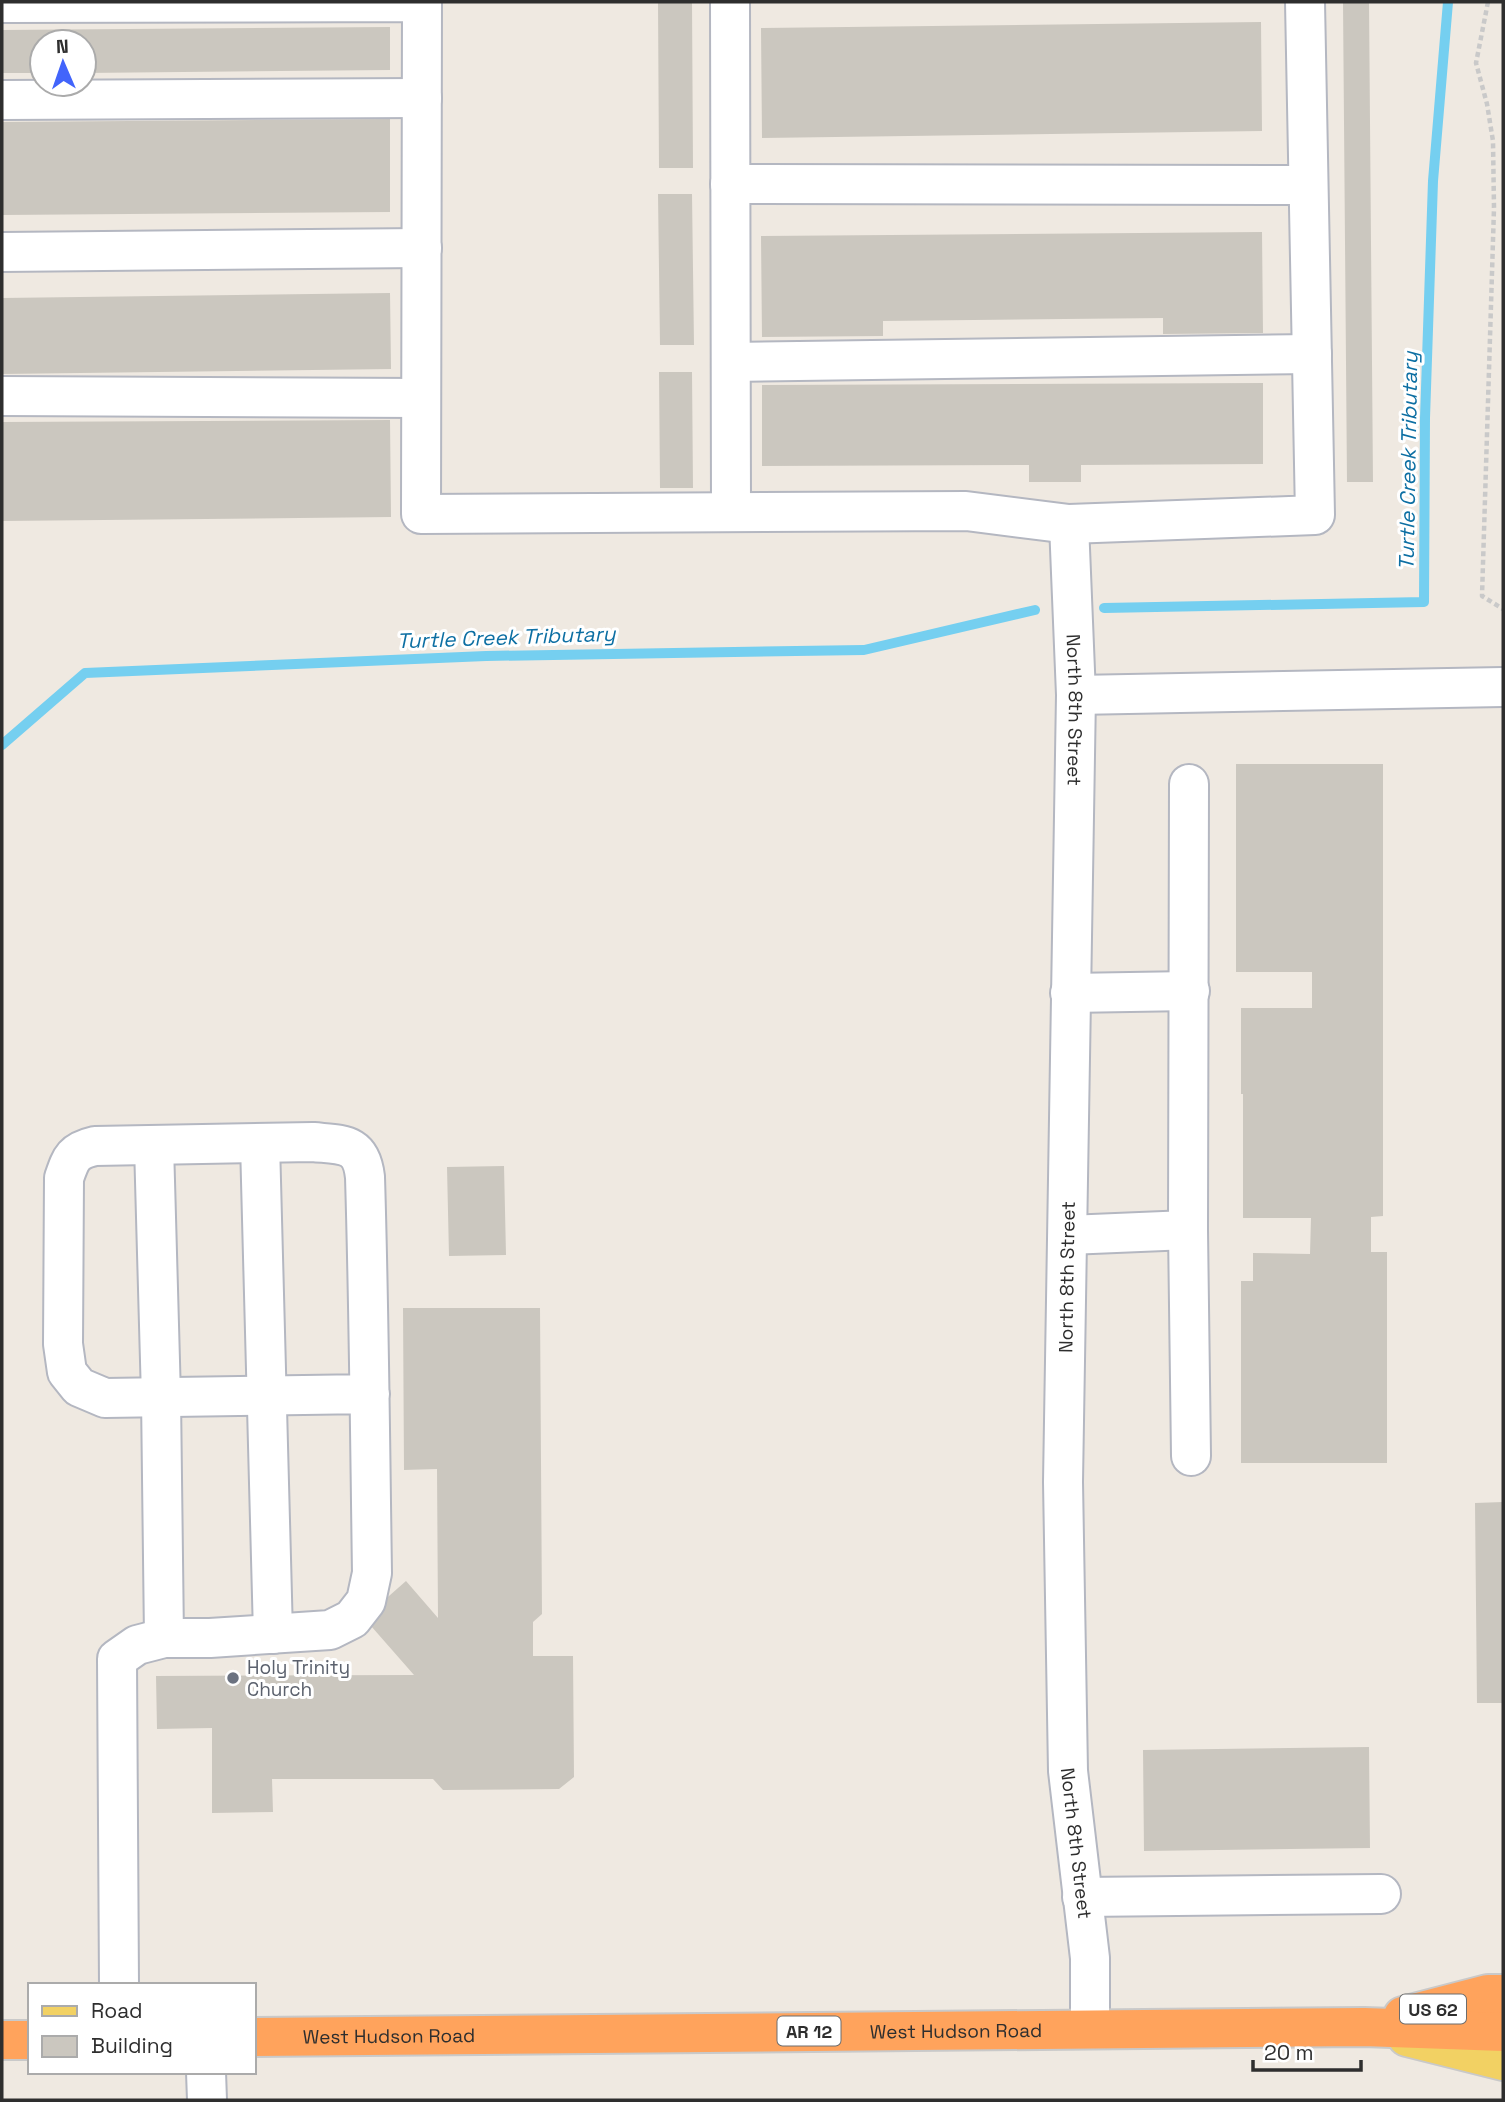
<svg xmlns="http://www.w3.org/2000/svg" width="1505" height="2102" viewBox="0 0 1505 2102" font-family="'Space Grotesk',sans-serif">
<style>
.lines{fill:none;stroke-linecap:round;stroke-linejoin:round}
.stream{stroke:#75cff0;stroke-width:10}
.building{fill:#cbc7bf}
.minor-casing{stroke:#b4b7c1;stroke-width:42}
.major-casing{stroke:#c9c9c9;stroke-width:42}
.highway-casing{stroke:#c9c9c9;stroke-width:42}
.path{stroke:#c9c9c9;stroke-width:4.5;stroke-dasharray:5 3.5;stroke-linecap:butt}
.minor{stroke:#fff;stroke-width:38}
.major{stroke:#f2d163;stroke-width:38}
.highway{stroke:#ffa35c;stroke-width:38}
.worship-dot{fill:#6b7280;stroke:#fff;stroke-width:2.5}
.labels{text-anchor:middle;dominant-baseline:central;stroke-width:6;stroke-linejoin:round;paint-order:stroke}
.shield{fill:#fff;stroke:#6d6d6d;stroke-width:2}
.shield-label{font-size:18px;font-weight:bold;fill:#2e2e2e}
.street-label{font-size:19px;fill:#2e2e2e;stroke:#fff}
.worship-label{font-size:19px;fill:#5b616d;stroke:#fff;text-anchor:start}
.water-label{font-size:21px;font-style:italic;fill:#0d6fa3;stroke:#fff}
</style>
<rect width="100%" height="100%" fill="#efe9e1"/>
<g class="lines">
<path class="stream" d="M1104,608L1424,602L1425,418L1433,181L1448,2
M2,745L85,673L486,656L864,650L1035,610"/>
</g>
<path class="building" d="M658,2H692L693,168H659Z
M1343,2H1369L1373,482H1347Z
M1261,22L1262,131L762,138L761,28Z
M390,27V70L84,73V42H42V73H2V30Z
M390,119V212L2,215V122Z
M658,194H692L694,345H660Z
M1262,232L1263,333L1163,334V318L883,321V336L762,337L761,236Z
M390,293L391,369L2,374V298Z
M659,372H692L693,488H660Z
M1263,383V464L1081,465V482H1029V465L762,466V385Z
M390,420L391,517L2,521V422Z
M1236,764H1383V1216L1371,1217V1252H1387V1463H1241V1281H1253V1253L1310,1254L1311,1218H1243V1094H1241V1008H1312V972H1236Z
M504,1166L506,1255L449,1256L447,1167Z
M403,1308H540L542,1614L533,1622V1656H573L574,1777L559,1789L443,1790L433,1779H272L273,1812L212,1813V1728L157,1729L156,1676L414,1675L364,1618L406,1581L438,1618L437,1469L404,1470Z
M1503,1502V1703H1477L1475,1503Z
M1369,1747L1370,1848L1144,1851L1143,1750Z"/>
<g class="lines">
<g class="minor-casing">
<g id="minor">
<path d="M730,2L731,512"/>
<path d="M2,3L422,2L421,514L966,511L1069,524L1315,515L1305,2"/>
<path d="M2,100L422,98"/>
<path d="M730,184L1308,185"/>
<path d="M2,252L422,248"/>
<path d="M731,362L1312,354"/>
<path d="M2,396L421,398"/>
<path id="s1" d="M1069,524L1076,695L1063,1482L1068,1771L1090,1958V2028"/>
<path d="M1076,695L1503,687"/>
<path d="M1189,784L1188,1230L1191,1456"/>
<path d="M1070,993L1190,991"/>
<path d="M260,1143L273,1634"/>
<path d="M154,1145L161,1397L164,1638"/>
<path d="M1068,1235L1188,1230"/>
<path d="M1082,1897L1381,1894"/>
<path d="M119,1985L117,1659L137,1645L164,1638H210L330,1630L352,1619L366,1601L372,1573C370,1441 369,1309 365,1177C361,1142 343,1145 313,1142L95,1146C73,1151 71,1158 64,1178L63,1344L67,1372L79,1387L105,1398L370,1394"/>
<path d="M206,2072L207,2100"/>
</g>
</g>
<g class="major-casing">
<path id="major" d="M1407,2037L1503,2061"/>
</g>
<g class="highway-casing">
<g id="highway">
<path d="M1403,2016L1488,1994H1503"/>
<path id="s2" d="M254,2037L1364,2027L1503,2032"/>
<path d="M2,2040H30"/>
</g>
</g>
<path class="path" d="M1488,2L1476,63L1487,104L1493,141L1494,208L1482,596L1503,609"/>
<use href="#minor" class="minor"/>
<use href="#major" class="major"/>
<use href="#highway" class="highway"/>
</g>
<circle class="worship-dot" cx="233" cy="1678" r="7"/>
<g class="labels">
<g class="shield">
<rect x="1400" y="1994.5" width="66" height="29" rx="5"/>
<rect x="777.5" y="2016.5" width="63" height="29" rx="5"/>
</g>
<g class="shield-label">
<text x="1433" y="2009">US 62</text>
<text x="809" y="2031">AR 12</text>
</g>
<g class="street-label">
<text stroke="none"><textPath href="#s1" startOffset="186">North 8th Street</textPath></text>
<text transform="translate(1067 1277) rotate(-89)">North 8th Street</text>
<text stroke="none"><textPath href="#s1" startOffset="1320">North 8th Street</textPath></text>
<text stroke="none"><textPath href="#s2" startOffset="702">West Hudson Road</textPath></text>
<text stroke="none"><textPath href="#s2" startOffset="135">West Hudson Road</textPath></text>
</g>
<g class="worship-label">
<text x="247" y="1667">Holy Trinity<tspan x="247" dy="22">Church</tspan></text>
</g>
<g class="water-label">
<text transform="translate(1408 461) rotate(-89)">Turtle Creek Tributary</text>
<text transform="translate(506 637) rotate(-2)">Turtle Creek Tributary</text>
</g>
</g>
<rect width="1505" height="2102" fill="none" stroke="#2e2e2e" stroke-width="7"/>
<rect x="28" y="1983" width="228" height="91" fill="#ffffff" stroke="#ababab" stroke-width="2"/>
<rect x="42" y="2006" width="35" height="10" fill="#f2d163" stroke="#ababab" stroke-width="2"/>
<text x="91" y="2018" font-size="21" fill="#2e2e2e">Road</text>
<rect x="42" y="2036" width="35" height="21" fill="#cbc7bf" stroke="#ababab" stroke-width="2"/>
<text x="91" y="2053" font-size="21" fill="#2e2e2e">Building</text>
<g transform="translate(63 63) rotate(358)"><circle r="33" fill="#ffffff" stroke="#ababab" stroke-width="2"/>
<path d="M0-5L12 26L0 18L-12 26Z" fill="#4264fb"/>
<text y="-10" font-size="19" font-weight="bold" text-anchor="middle" fill="#2e2e2e">N</text>
</g>
<path d="M1253 2060v10h108v-10" fill="none" stroke="#2e2e2e" stroke-width="3.5"/>
<text x="1264" y="2060" font-size="21" fill="#2e2e2e" stroke="#ffffff" stroke-width="5" paint-order="stroke">20 m</text>
</svg>
